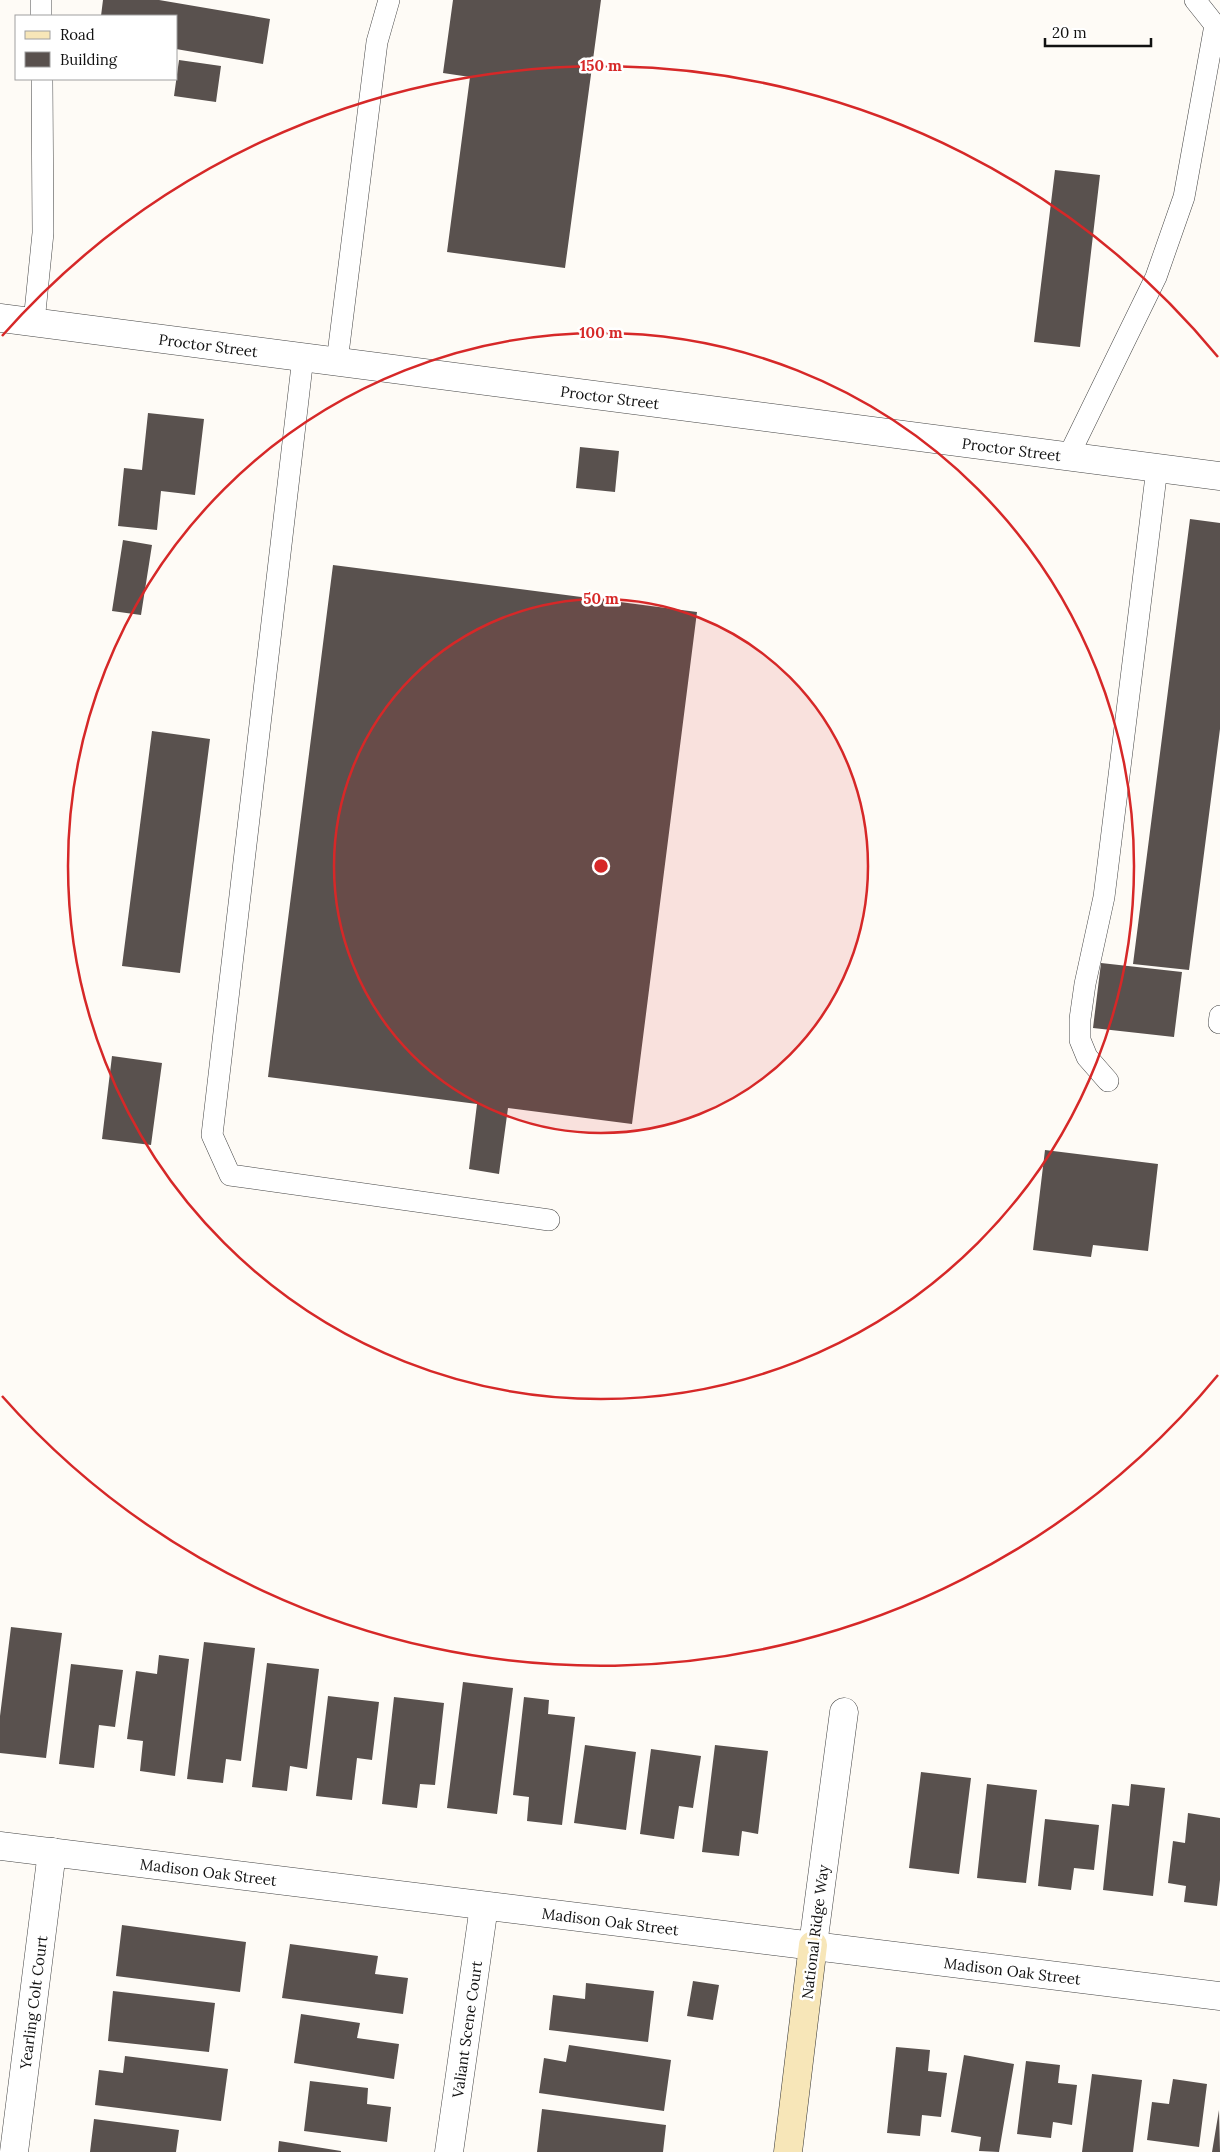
<svg xmlns="http://www.w3.org/2000/svg" width="1220" height="2152" viewBox="0 0 1220 2152" font-family="Lora,serif">
<style>
.building{fill:#59514e}
.lines{fill:none;stroke-linecap:round;stroke-linejoin:round}
.lane-casing{stroke:#444;stroke-width:22}
.street-casing{stroke:#444;stroke-width:29}
.secondary-casing{stroke:#333;stroke-width:29}
.lane{stroke:#fff;stroke-width:21}
.street{stroke:#fff;stroke-width:28}
.secondary{stroke:#f7e6b8;stroke-width:28}
.ring{fill:none;stroke:#d62828;stroke-width:2.5}
.labels{text-anchor:middle;dominant-baseline:central;stroke-width:5;stroke-linejoin:round;paint-order:stroke}
.street-label{font-size:15px;fill:#111;stroke:#fff}
.centre{fill:#d62828;stroke:#fff;stroke-width:2.5}
.ring-label{font-size:15px;text-anchor:middle;font-weight:bold;fill:#d62828;stroke:#fff;stroke-width:5;stroke-linejoin:round;paint-order:stroke}
</style>
<rect width="100%" height="100%" fill="#fefbf6"/>
<path class="building" d="M103,0H159L270,19L263,64L176,49V16H101Z
M453,0H601L565,268L447,252L470,77L443,73Z
M179,60L221,66L216,102L174,96Z
M1055,170L1100,175L1080,347L1034,342Z
M148,413L204,419L195,495L161,491L157,530L118,526L124,468L142,470Z
M580,447L619,451L615,492L576,488Z
M1190,519L1220,523V729L1189,970L1133,964Z
M123,540L152,545L141,615L112,611Z
M333,565L697,612L632,1124L508,1108L499,1174L469,1169L477,1104L268,1077Z
M152,731L210,739L180,973L122,966Z
M1101,963L1182,972L1174,1037L1093,1028Z
M112,1056L162,1063L151,1145L102,1139Z
M1045,1150L1158,1164L1148,1251L1093,1245L1091,1257L1033,1250Z
M11,1627L62,1633L46,1758L0,1753V1716Z
M204,1642L255,1648L241,1761L226,1759L223,1783L187,1779Z
M159,1655L189,1659L175,1776L140,1771L143,1741L127,1739L136,1671L157,1674Z
M267,1663L319,1669L307,1769L290,1766L287,1791L252,1787Z
M71,1664L123,1670L115,1727L99,1725L94,1768L59,1764Z
M463,1682L513,1688L497,1814L447,1808Z
M328,1696L379,1702L372,1760L357,1758L352,1800L316,1796Z
M394,1697L444,1703L435,1785L420,1784L417,1808L382,1804Z
M524,1697L549,1700L548,1714L575,1717L562,1825L527,1821L529,1797L513,1795Z
M585,1745L636,1752L626,1830L574,1823Z
M715,1745L768,1751L758,1834L742,1831L739,1856L702,1852Z
M651,1749L701,1756L693,1808L679,1806L674,1839L640,1834Z
M921,1772L971,1778L959,1874L909,1868Z
M987,1784L1037,1790L1026,1883L977,1878Z
M1131,1784L1165,1788L1153,1896L1103,1890L1112,1804L1129,1806Z
M1188,1813L1220,1818V1880L1217,1906L1184,1902L1186,1886L1168,1883L1173,1841L1185,1843Z
M1045,1819L1099,1825L1094,1870L1074,1868L1071,1890L1038,1886Z
M122,1925L246,1942L240,1992L116,1976Z
M290,1944L378,1956L375,1974L408,1978L403,2014L282,1998Z
M693,1981L719,1985L713,2020L687,2016Z
M586,1983L654,1991L648,2042L549,2030L553,1995L585,1999Z
M113,1991L215,2003L209,2052L108,2041Z
M301,2014L360,2023L357,2038L399,2044L394,2079L294,2063Z
M569,2045L671,2060L664,2111L539,2093L544,2058L566,2062Z
M896,2047L930,2050L928,2071L947,2073L941,2117L922,2115L920,2136L887,2133Z
M964,2055L1014,2064L999,2152L979,2151L981,2137L951,2132Z
M125,2056L228,2069L221,2121L95,2105L99,2070L123,2073Z
M1026,2061L1060,2065L1058,2083L1077,2085L1072,2125L1053,2122L1051,2138L1017,2134Z
M1092,2074L1142,2080L1133,2152H1082Z
M1173,2079L1207,2084L1199,2147L1147,2140L1152,2102L1169,2104Z
M310,2081L368,2088L367,2104L391,2107L387,2142L304,2131Z
M542,2109L666,2125L663,2152H537Z
M1219,2110L1220,2152H1212Z
M94,2119L179,2130L176,2152H90Z
M279,2141L341,2151V2152H278Z"/>
<g class="lines">
<g class="lane-casing">
<path id="lane" d="M41,0V16
M34,322L43,233L42,79
M303,357L212,1135L230,1175L549,1220
M337,362L377,42L389,0
M1068,457L1156,277L1184,197L1215,25L1195,0
M1219,1023L1220,1016
M1108,1081L1087,1057L1080,1040V1019L1085,984L1104,897L1157,468"/>
</g>
<g class="street-casing">
<g id="street">
<path id="s1" d="M0,318L1220,476"/>
<path id="s2" d="M0,1846L1220,1996"/>
<path d="M813,1945L844,1712"/>
<path id="s3" d="M14,2152L52,1852"/>
<path id="s4" d="M449,2152L484,1906"/>
</g>
</g>
<g class="secondary-casing">
<path id="secondary" d="M788,2152L813,1945"/>
</g>
<use href="#lane" class="lane"/>
<use href="#street" class="street"/>
<use href="#secondary" class="secondary"/>
</g>
<circle cx="601" cy="866" r="267" fill="#d62828" fill-opacity=".12"/>
<g class="ring">
<circle cx="601" cy="866" r="267"/>
<circle cx="601" cy="866" r="533"/>
<path d="M1218 1375A800 800 0 0 1 2 1396M2 336A800 800 0 0 1 1218 357"/>
</g>
<g class="labels">
<g class="street-label">
<text stroke="none"><textPath href="#s1" startOffset="210">Proctor Street</textPath></text>
<text stroke="none"><textPath href="#s1" startOffset="615">Proctor Street</textPath></text>
<text stroke="none"><textPath href="#s1" startOffset="1020">Proctor Street</textPath></text>
<text stroke="none"><textPath href="#s2" startOffset="210">Madison Oak Street</textPath></text>
<text stroke="none"><textPath href="#s2" startOffset="615">Madison Oak Street</textPath></text>
<text transform="translate(815 1932) rotate(-83)">National Ridge Way</text>
<text stroke="none"><textPath href="#s2" startOffset="1020">Madison Oak Street</textPath></text>
<text stroke="none"><textPath href="#s3" startOffset="151">Yearling Colt Court</textPath></text>
<text stroke="none"><textPath href="#s4" startOffset="124">Valiant Scene Court</textPath></text>
</g>
</g>
<circle cx="601" cy="866" r="8" class="centre"/>
<g class="ring-label">
<text x="601" y="71">150 m</text>
<text x="601" y="338">100 m</text>
<text x="601" y="604">50 m</text>
</g>
<rect x="15" y="15" width="162" height="65" fill="#ffffff" stroke="#a0a0a0"/>
<rect x="25" y="31" width="25" height="8" fill="#f7e6b8" stroke="#a0a0a0"/>
<text x="60" y="40" font-size="15" fill="#111111">Road</text>
<rect x="25" y="52" width="25" height="15" fill="#59514e" stroke="#a0a0a0"/>
<text x="60" y="65" font-size="15" fill="#111111">Building</text>
<path d="M1045 38v8h106v-8" fill="none" stroke="#111111" stroke-width="2.5"/>
<text x="1052" y="38" font-size="15" fill="#111111" stroke="#ffffff" stroke-width="4" paint-order="stroke">20 m</text>
</svg>
